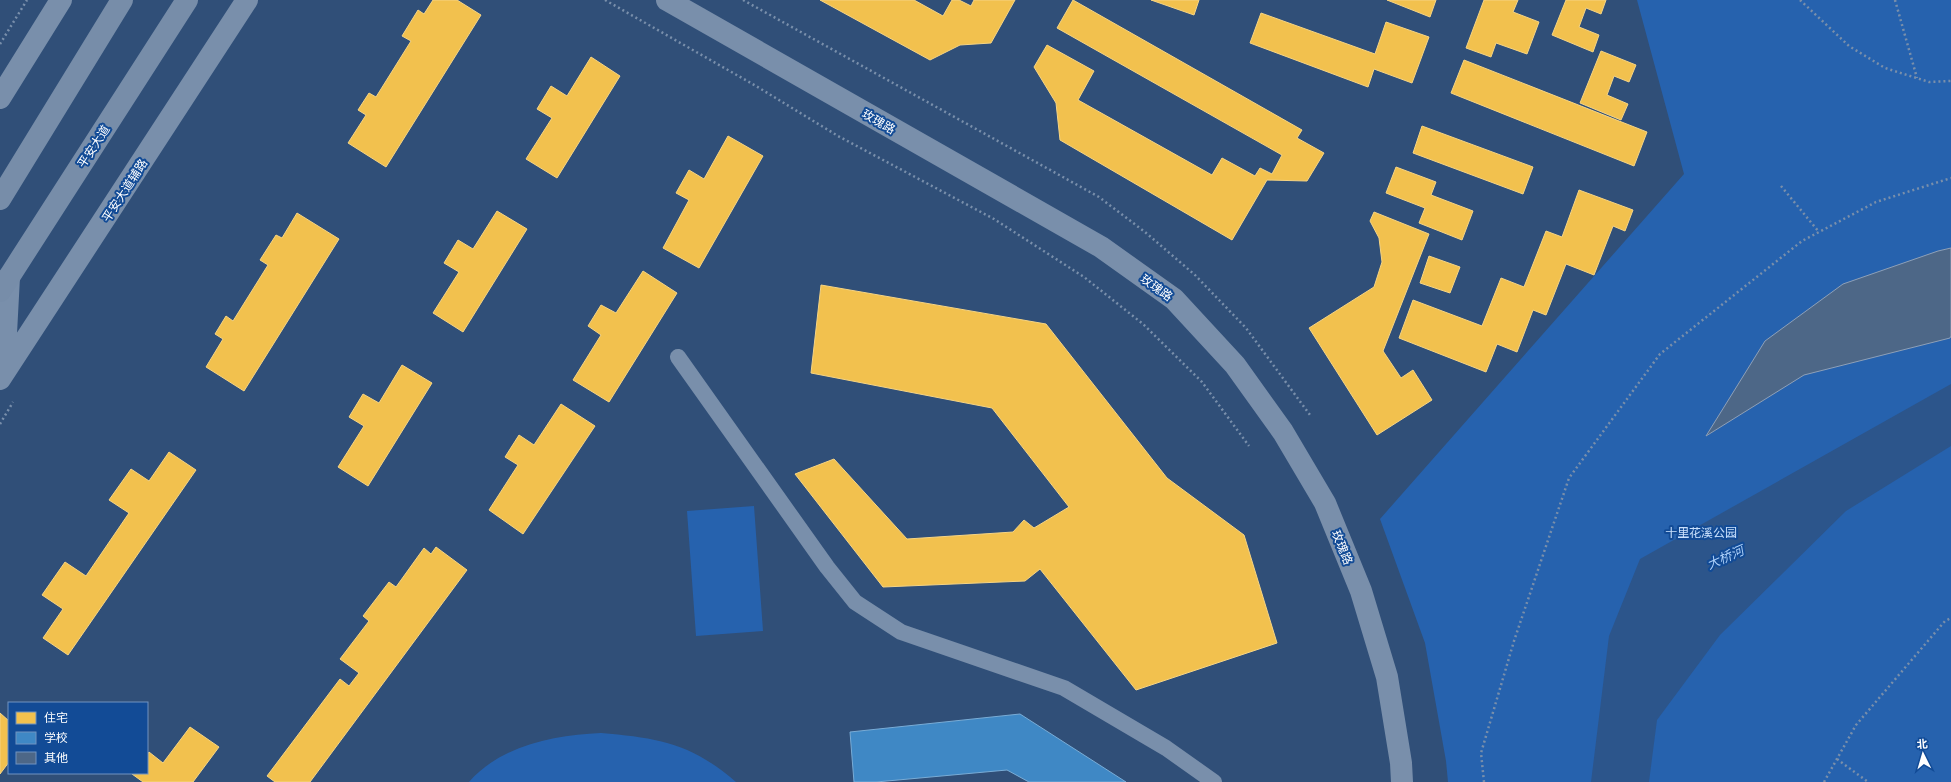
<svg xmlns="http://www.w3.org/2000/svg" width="1951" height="782" viewBox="0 0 1951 782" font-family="'Exo 2','Noto Sans SC',sans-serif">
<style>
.green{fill:#2662ae}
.water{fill:#2c558b}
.homes{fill:#f2c14e;stroke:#f6d483}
.schools{fill:#3f88c5;stroke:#79acd6}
.building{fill:#4d6787;stroke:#8ea0b8}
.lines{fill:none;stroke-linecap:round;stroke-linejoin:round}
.path{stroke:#798fab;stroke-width:2.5;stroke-dasharray:2 3;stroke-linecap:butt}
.service{stroke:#798fab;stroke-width:16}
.tertiary{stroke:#798fab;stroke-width:22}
.primary{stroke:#778da9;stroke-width:22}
.labels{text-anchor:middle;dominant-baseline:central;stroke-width:4;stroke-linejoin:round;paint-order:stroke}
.street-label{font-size:12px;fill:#fff;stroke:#124b96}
.park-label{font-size:12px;fill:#cae1fd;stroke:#124b96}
.water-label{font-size:13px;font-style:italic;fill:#aed1fa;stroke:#124b96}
</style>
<rect width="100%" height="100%" fill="#304f78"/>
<path class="green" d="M1637,0H1951V782H1448L1446,761L1425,643L1380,519L1684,174Z
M754,506L763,631L696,636L687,511Z
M601,733C658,738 691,743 736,782H469C501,745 555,735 601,733Z"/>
<path class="water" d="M1951,384V446L1846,511L1720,635L1657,720L1649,782H1591L1609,636L1640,559Z"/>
<path class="homes" d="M433,0H457L481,15L386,167L348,143L366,115L358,110L369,93L376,97L411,41L402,36L418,10L424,14Z
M820,0H914L943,16L952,0H959L971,6L974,0H1015L991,43L960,45L930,60Z
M1073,0L1302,130L1297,138L1324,153L1307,181L1267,180L1232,240L1060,140L1056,103L1034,67L1047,45L1094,71L1078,100L1212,175L1222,158L1255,176L1260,168L1272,174L1282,155L1057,28Z
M1151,0H1199L1194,15Z
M1387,0H1436L1430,17Z
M1484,0H1518L1513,12L1539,22L1527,54L1496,43L1491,57L1466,48Z
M1566,0H1606L1601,14L1586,8L1579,27L1599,35L1593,52L1552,35Z
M1261,13L1375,54L1386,22L1429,37L1412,83L1374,69L1368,87L1250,43Z
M1601,51L1636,65L1629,82L1614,76L1607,95L1628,104L1621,120L1580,103Z
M591,57L620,76L557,178L526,159L552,118L537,109L551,86L567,96Z
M1464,60L1647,132L1634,166L1451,93Z
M1422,126L1533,167L1523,194L1413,153Z
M728,136L763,156L699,268L663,248L689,200L676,193L689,170L704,179Z
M1396,167L1436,182L1431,195L1473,211L1462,240L1419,223L1425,208L1386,193Z
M1579,190L1633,210L1625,231L1613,226L1594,275L1566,264L1546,315L1533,310L1517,352L1497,344L1486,372L1399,338L1413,300L1482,326L1501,278L1524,287L1546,231L1562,237Z
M497,211L527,229L463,332L433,313L459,272L444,263L458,240L473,249Z
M1374,212L1429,234L1383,351L1401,378L1413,370L1432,400L1377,435L1309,328L1374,287L1382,262L1379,238L1370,221Z
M297,213L339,239L244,391L206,367L223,339L215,334L226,316L233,321L268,265L260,260L276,235L282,238Z
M1429,256L1460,267L1450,293L1420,283Z
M643,271L677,293L609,402L573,380L601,335L588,326L601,305L616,313Z
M821,285L1046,324L1167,478L1244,535L1277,643L1136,690L1040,569L1025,581L883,587L795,474L834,459L907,539L1013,532L1024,520L1034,528L1069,507L992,408L811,373Z
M402,365L432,383L368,486L338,467L364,426L349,417L363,394L379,403Z
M561,404L595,426L523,534L489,510L518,465L505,457L519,435L534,445Z
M169,452L196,470L68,655L43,638L63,609L42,595L65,562L86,576L129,513L109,500L131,469L149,481Z
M436,547L467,570L310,782H275L267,776L340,679L349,686L359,673L340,659L369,621L363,616L389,582L396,587L424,548L431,554Z
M0,713L9,721V762L0,774Z
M190,727L219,747L193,782H143L132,774L147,773V755L149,752L163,763Z"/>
<path class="schools" d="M1020,714L1126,782H1029L1007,770L876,782H854L850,732Z"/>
<path class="building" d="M1951,248V336L1950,338L1804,375L1706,436L1765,341L1843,284L1938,251Z"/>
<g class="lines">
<path class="path" d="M605,0L756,86L838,136L994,219L1084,277L1143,324L1202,382L1249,446
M743,0L1099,197L1145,232L1195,275L1246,328L1310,415
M1800,0L1849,46L1885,68L1929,82L1951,81
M1895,0L1917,78
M0,44L27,0
M1781,186L1819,232
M0,424L13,402
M1837,759L1868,782
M1484,782L1481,753L1514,641L1569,478L1660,354L1802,241L1876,202L1951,178
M1824,782L1856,725L1945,621L1951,618"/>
<path class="service" d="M678,357L827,567L855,602L901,632L1064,688L1166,748L1214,782"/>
<path class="tertiary" d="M667,0L1101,247L1174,299L1235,365L1283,432L1325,503L1361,591L1387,677L1401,763L1402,782
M0,98L61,0
M4,371L9,277
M0,379L247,0"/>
<path class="primary" d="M0,199L122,0
M0,291L187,0"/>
</g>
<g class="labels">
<g class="street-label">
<text transform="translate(879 121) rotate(30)">玫瑰路</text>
<text transform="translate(93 146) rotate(-57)">平安大道</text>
<text transform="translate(124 190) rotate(-57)">平安大道辅路</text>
<text transform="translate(1157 287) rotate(36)">玫瑰路</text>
<text transform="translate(1343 547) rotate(68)">玫瑰路</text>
</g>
<g class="park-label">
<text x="1701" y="532">十里花溪公园</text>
</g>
<g class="water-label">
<text transform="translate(1725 557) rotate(-24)">大桥河</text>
</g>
</g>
<rect x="8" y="702" width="140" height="72" fill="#124b96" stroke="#7193c0"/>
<rect x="16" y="712" width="20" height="12" fill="#f2c14e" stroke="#7193c0"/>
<text x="44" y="722" font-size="12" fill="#ffffff">住宅</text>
<rect x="16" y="732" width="20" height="12" fill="#3f88c5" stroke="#7193c0"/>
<text x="44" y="742" font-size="12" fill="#ffffff">学校</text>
<rect x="16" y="752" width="20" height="12" fill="#4d6787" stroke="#7193c0"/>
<text x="44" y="762" font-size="12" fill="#ffffff">其他</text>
<g transform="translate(1923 754) rotate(355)" stroke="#124b96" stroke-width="3" paint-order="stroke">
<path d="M0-3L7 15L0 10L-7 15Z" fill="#ffffff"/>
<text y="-6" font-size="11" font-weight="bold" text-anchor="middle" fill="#ffffff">北</text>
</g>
</svg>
